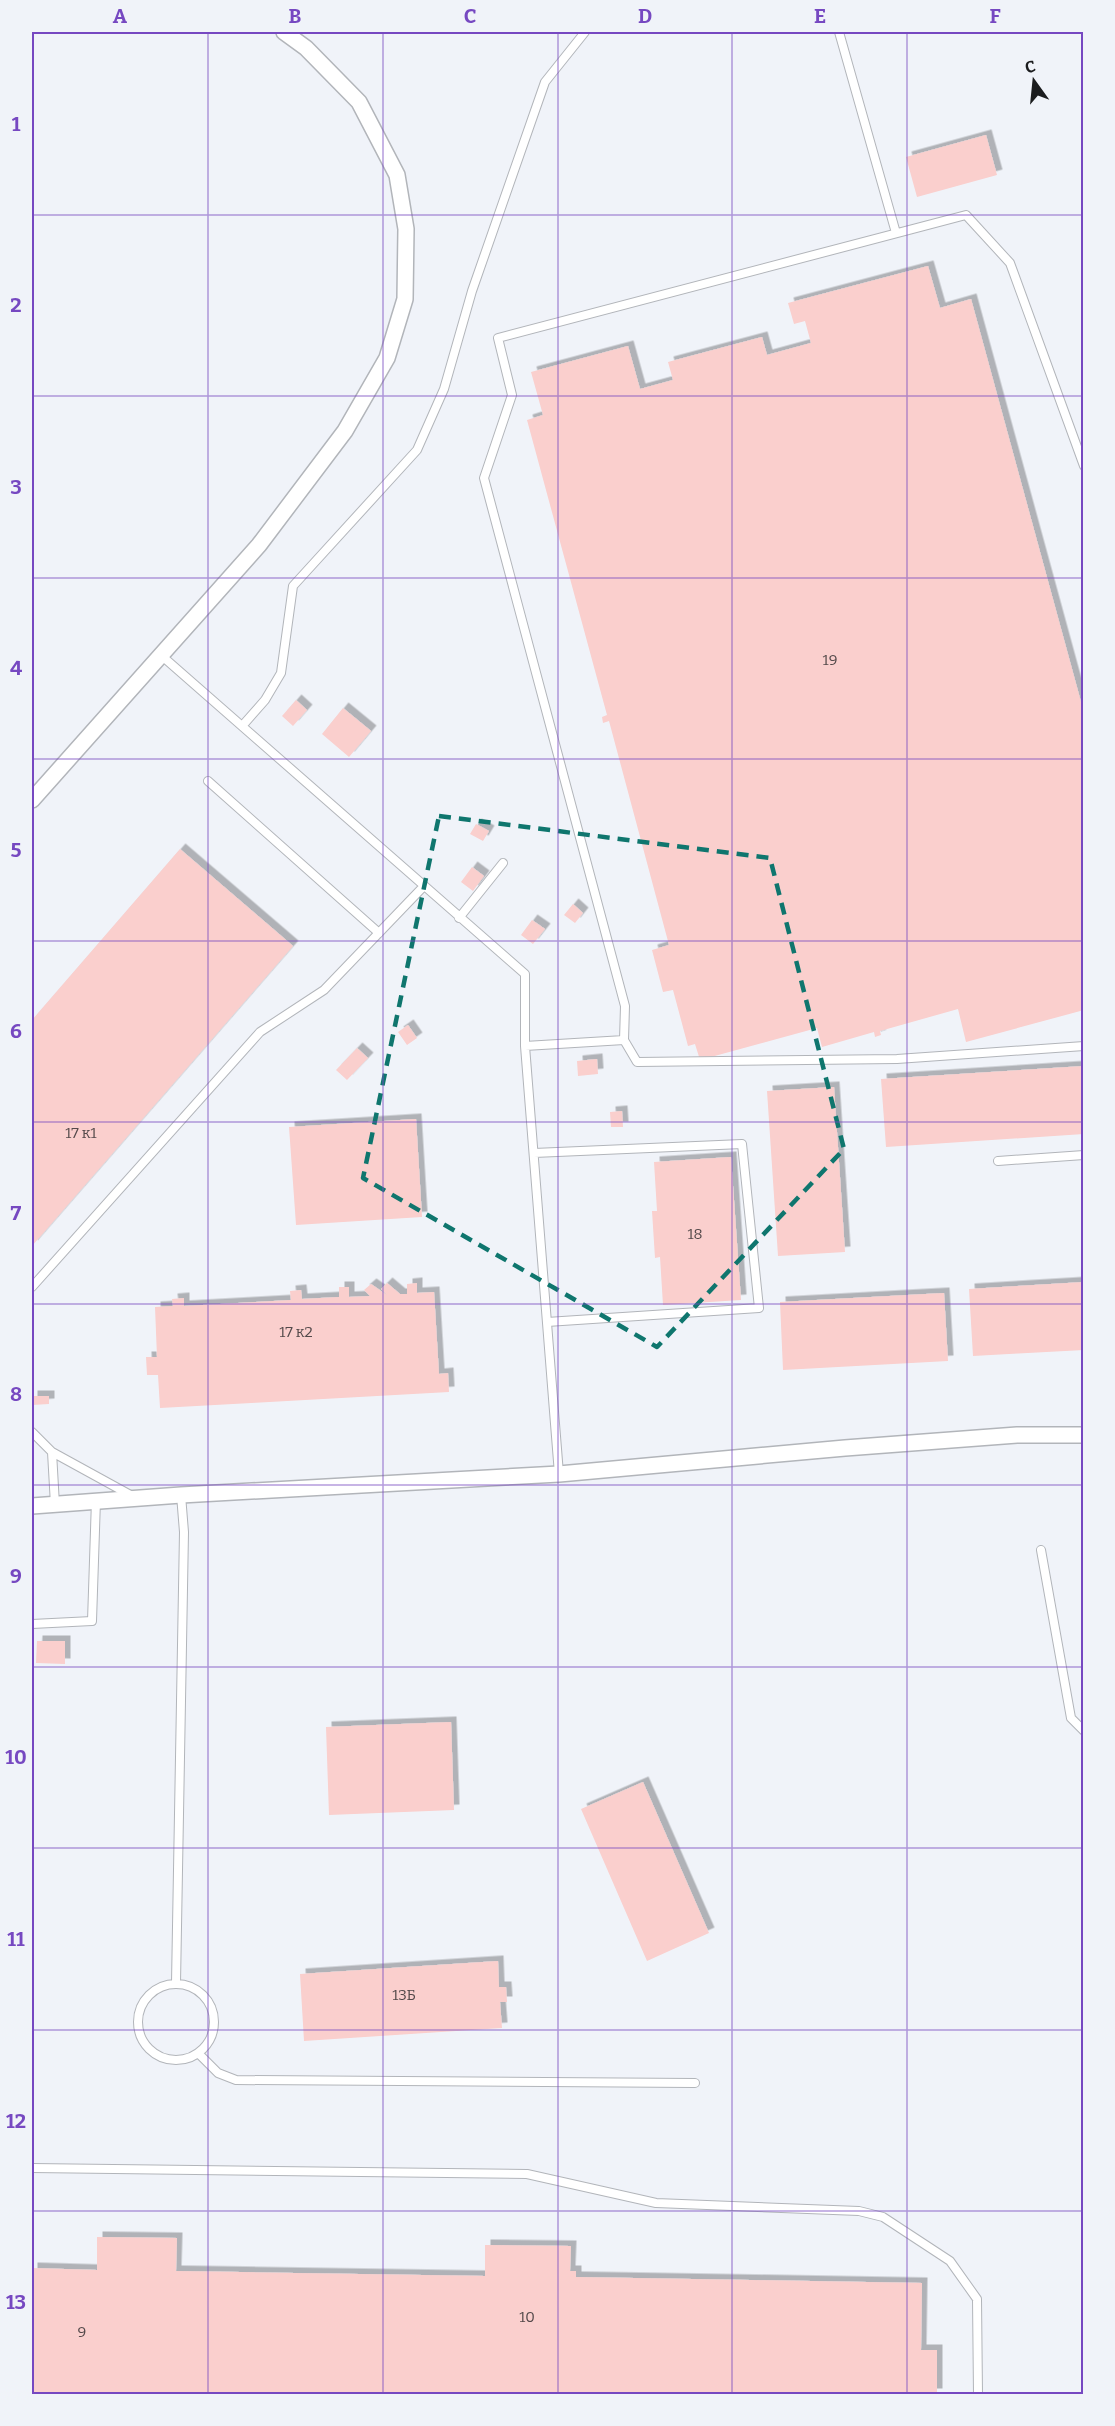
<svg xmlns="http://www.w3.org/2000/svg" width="1115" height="2426" viewBox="0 0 1115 2426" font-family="Bitter,serif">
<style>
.building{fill:#facfcd;filter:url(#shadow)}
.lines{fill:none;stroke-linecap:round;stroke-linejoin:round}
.lane-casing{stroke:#b2b5ba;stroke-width:10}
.street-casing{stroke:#b2b5ba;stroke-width:18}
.lane{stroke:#fff;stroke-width:8}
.street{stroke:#fff;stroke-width:15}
.marked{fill:none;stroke:#0f766e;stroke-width:4.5;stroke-dasharray:12 8;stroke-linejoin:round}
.grid{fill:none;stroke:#7648c1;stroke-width:1.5;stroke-opacity:0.55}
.labels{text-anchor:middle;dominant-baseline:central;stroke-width:4.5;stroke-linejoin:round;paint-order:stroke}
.number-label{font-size:15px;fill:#53494a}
.neatline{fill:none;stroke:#7648c1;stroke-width:2}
.grid-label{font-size:20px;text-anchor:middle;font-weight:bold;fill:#7648c1}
</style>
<defs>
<filter id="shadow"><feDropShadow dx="5.5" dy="-5.5" stdDeviation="0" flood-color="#0004"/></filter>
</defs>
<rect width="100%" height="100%" fill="#f0f3f9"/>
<path class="building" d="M986,135L997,175L917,197L906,157Z
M928,266L940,308L971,299L1084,713V1010L966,1042L958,1009L880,1031L881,1035L875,1037L874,1032L822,1047L817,1028L700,1060L695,1044L688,1046L673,990L663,992L652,950L669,945L609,721L603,723L602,717L607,715L527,420L543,415L531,372L628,346L640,389L673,380L668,362L762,337L767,355L811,343L805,321L794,324L788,303Z
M296,700L307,710L293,726L282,716Z
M343,708L371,731L349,757L322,734Z
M476,824L489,831L483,841L470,834Z
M180,849L293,946L32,1246V1020Z
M472,867L484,876L473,891L461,882Z
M573,904L583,913L575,923L564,915Z
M532,920L545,929L533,944L521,935Z
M408,1025L417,1038L407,1045L398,1032Z
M357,1048L368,1058L347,1080L336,1070Z
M597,1059L598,1074L578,1076L577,1061Z
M1084,1066V1134L886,1147L881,1079Z
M834,1087L845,1252L778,1256L767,1091Z
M622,1111L623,1127H611L610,1112Z
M416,1119L422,1217L296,1225L289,1127Z
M731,1157L741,1300L663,1305L660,1257L655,1258L652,1211H657L654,1162Z
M1084,1282V1350L973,1356L969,1289Z
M387,1283L400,1294H407V1284L417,1283V1293L434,1292L439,1374L448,1373L449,1392L160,1408L158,1375H147L146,1357H157L155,1307L173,1306L172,1299L184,1298V1306L291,1300L290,1291L301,1290L302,1299L339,1297V1287H349V1297L370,1296L364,1290L371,1284L387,1295L381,1289Z
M944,1293L948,1361L783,1370L780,1302Z
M32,1396H49V1404L32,1405Z
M37,1641H65V1664L36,1663Z
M451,1722L454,1810L329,1815L326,1727Z
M643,1782L709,1933L647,1961L581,1809Z
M498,1961L499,1987H506L507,2002H500L502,2028L304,2041L300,1974Z
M97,2237L177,2238L176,2271L485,2276V2245L571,2246L570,2271H576V2277L922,2283L921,2350H937V2394H32V2268L97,2270Z"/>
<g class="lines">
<g class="lane-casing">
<path id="lane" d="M839,32L896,233
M1084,466L1010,263L966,215L498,338L512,395L484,478L625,1006L624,1040L637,1062L897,1059L1084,1046
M162,656L525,974V1046L559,1474
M243,725L265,700L281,673L293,586L417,450L444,389L472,291L545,82L585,32
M208,781L379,933
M459,918L503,863
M525,1046L624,1040
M534,1153L742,1144L759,1308L547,1322
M998,1161L1084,1155
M32,1287L260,1032L324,990L423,887
M32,1432L52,1452L55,1505
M52,1452L134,1497
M1041,1550L1071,1718L1084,1731
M32,1624L92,1621L96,1500
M176,1983L184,1532L181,1495
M138 2022a38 38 0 1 1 76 0a38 38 0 1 1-76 0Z
M198,2053L218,2073L236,2080L695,2083
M32,2168L527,2174L656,2203L859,2211L883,2217L950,2261L977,2299L978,2394"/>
</g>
<g class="street-casing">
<path id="street" d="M32,800L259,545L345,431L387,358L405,299L406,229L397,175L359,102L306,48L284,32
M32,1506L181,1495L559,1474L845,1448L1017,1435H1084"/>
</g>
<use href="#lane" class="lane"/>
<use href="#street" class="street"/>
</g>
<path class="marked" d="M439,816L770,858L844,1149L657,1347L363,1178Z"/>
<path class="grid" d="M208,32V2394M383,32V2394M558,32V2394M732,32V2394M907,32V2394M32,215H1084M32,396H1084M32,578H1084M32,759H1084M32,941H1084M32,1122H1084M32,1304H1084M32,1485H1084M32,1667H1084M32,1848H1084M32,2030H1084M32,2211H1084"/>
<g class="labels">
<g class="number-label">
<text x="830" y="660">19</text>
<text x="81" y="1133">17 к1</text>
<text x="695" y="1234">18</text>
<text x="296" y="1332">17 к2</text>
<text x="404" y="1995">13Б</text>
<text x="527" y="2317">10</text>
<text x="82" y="2332">9</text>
</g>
</g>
<rect width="1115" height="2426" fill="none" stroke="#f0f3f9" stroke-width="66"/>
<g transform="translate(1034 81) rotate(345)" stroke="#f0f3f9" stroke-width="4.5" paint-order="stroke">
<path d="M0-4.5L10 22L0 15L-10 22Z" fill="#1b1c1e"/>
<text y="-9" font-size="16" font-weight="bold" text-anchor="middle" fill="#1b1c1e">С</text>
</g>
<rect x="33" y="33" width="1049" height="2360" class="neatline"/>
<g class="grid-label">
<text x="120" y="23">A</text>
<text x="295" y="23">B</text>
<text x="470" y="23">C</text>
<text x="645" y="23">D</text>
<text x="820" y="23">E</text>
<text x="995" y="23">F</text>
<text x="16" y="131">1</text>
<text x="16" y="312">2</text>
<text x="16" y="494">3</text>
<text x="16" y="675">4</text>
<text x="16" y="857">5</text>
<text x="16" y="1038">6</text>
<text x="16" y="1220">7</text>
<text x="16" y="1401">8</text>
<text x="16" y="1583">9</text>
<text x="16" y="1764">10</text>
<text x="16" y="1946">11</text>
<text x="16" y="2128">12</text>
<text x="16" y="2309">13</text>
</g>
</svg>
